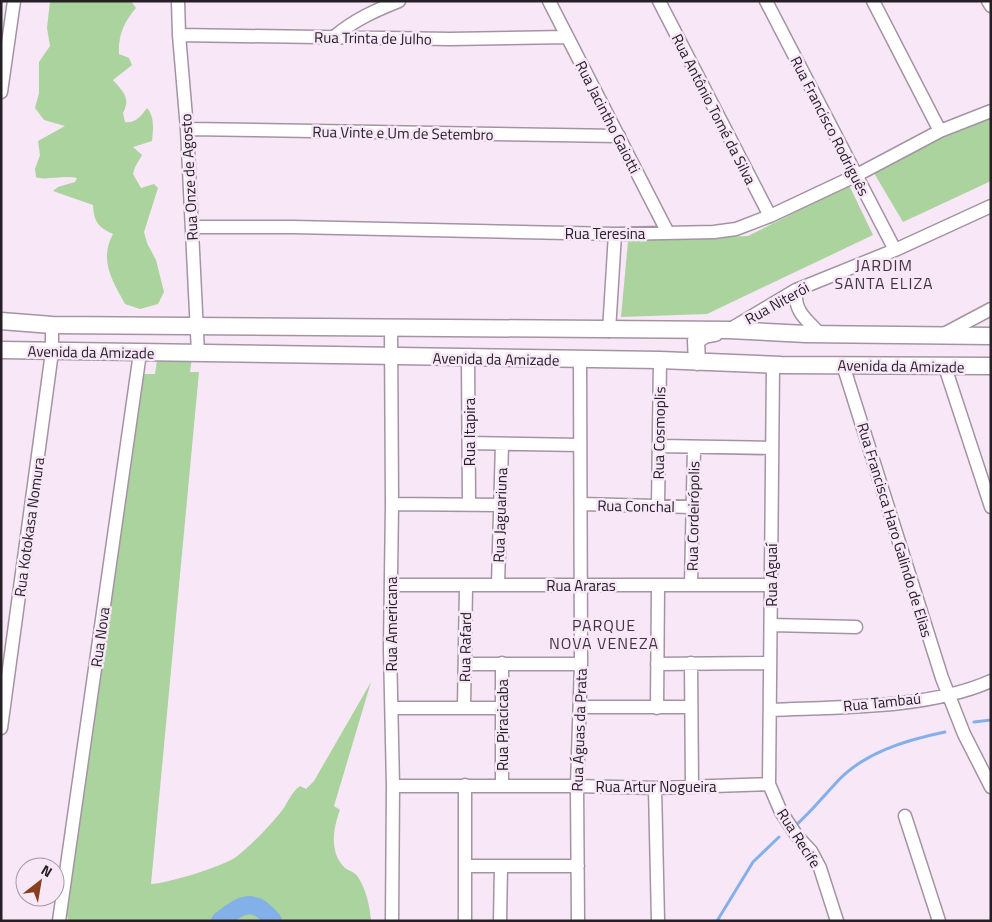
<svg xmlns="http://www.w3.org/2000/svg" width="992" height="922" viewBox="0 0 992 922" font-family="'Titillium Web',sans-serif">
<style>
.green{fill:#abd39d}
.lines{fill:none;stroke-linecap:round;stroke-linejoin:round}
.stream{stroke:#84b0ea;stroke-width:3}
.river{stroke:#84b0ea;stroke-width:18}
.minor-casing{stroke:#a494a3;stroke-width:15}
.major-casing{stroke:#a494a3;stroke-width:19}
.minor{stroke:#fff;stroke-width:12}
.major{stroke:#fff;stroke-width:16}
.labels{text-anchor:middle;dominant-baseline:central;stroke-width:5;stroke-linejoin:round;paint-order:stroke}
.street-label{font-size:15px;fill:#262026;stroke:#f7e7f7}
.neighbourhood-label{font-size:16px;letter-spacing:1px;fill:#423542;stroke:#f7e7f7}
</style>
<rect width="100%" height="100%" fill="#f7e7f7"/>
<path class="green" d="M50,1H131L136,8C124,22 118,35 119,54L129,58L132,65L113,80C123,92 131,97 123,113L125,122C135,124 141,116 147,108C155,117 153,130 152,141L133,147L142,155L135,167L133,174L141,188L154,184L158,188L144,232L147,243L156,260L164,292L158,304L140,309L125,304C112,280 99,260 113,234C98,227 94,222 93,205L53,191L58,187L75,182L77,178C63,175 44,181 36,177L35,169L40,155L38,141L65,126L44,120L35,108L39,93V62L50,46L47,28Z
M991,114V181L903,222L871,168Z
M849,185L873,235L707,314L621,317L628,241L748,236Z
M158,354L192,357L190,372H199L151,884C166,884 224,866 236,857C251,845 268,828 280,813C288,804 290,793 300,786L306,789L314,781L371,682L334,806L340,810C333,828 329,853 345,868C349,871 355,872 358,877C366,889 370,907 371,921L68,920L65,906L141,374H155Z"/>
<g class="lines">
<path class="stream" d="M974,722L991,720
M795,826C810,813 822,798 835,784C862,753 906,740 945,732
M717,921L753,862L779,837"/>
<path class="river" d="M220,921C241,904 254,896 273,921"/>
<g class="minor-casing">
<path id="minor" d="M178,1L179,35L187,129L198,353
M549,1L668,233
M659,1L770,216
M766,1L895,250
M873,1L940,131
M988,1L991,6
M179,35L450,39L567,37
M334,37C354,20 374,11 399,1
M1,92L14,1
M187,129L619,136
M193,227H293L615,234L714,232L736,229L770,216L855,176L940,131L991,111
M796,290C794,312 806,319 820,334
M391,328L392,504L390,649L393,786L392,921
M729,330L796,290L895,250L991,206
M609,331L615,234
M942,335L991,309
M468,359L469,505
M773,365L769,784L781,812L797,836L811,851L820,868L837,921
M843,365L942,678L964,734L991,787
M945,367L991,507
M469,443L580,445
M660,446L771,448
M392,504L501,505
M581,504L692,507
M658,506L660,360
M392,585H770
M498,585L502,444
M691,585L694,448
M771,625L856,627
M691,663L692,786
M466,664H581
M657,664L770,663
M464,707L466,586
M580,707H691
M392,708H500
M657,708L658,586
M771,710C839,707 928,709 991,681
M1,728L52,352V325
M465,785V921
M393,786H577L655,788L769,784
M502,786V663
M655,788L658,921
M905,816L939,921
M467,866H578
M59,921L140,353
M500,921L501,867
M578,921L577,786L581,664L580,360"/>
</g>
<g class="major-casing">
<path id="major" d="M1,321L52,325L729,330L806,334L991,336
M1,350L660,360L781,365L991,366
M697,362L696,341L704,335L715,333"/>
</g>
<use href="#minor" class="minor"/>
<use href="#major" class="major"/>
</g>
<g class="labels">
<g class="street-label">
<text transform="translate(373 38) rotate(1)">Rua Trinta de Julho</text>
<text transform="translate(714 109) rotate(63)">Rua Antônio Tomé da Silva</text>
<text transform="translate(608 117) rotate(63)">Rua Jacintho Gaiotti</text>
<text transform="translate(830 126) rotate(63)">Rua Francisco Rodriguês</text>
<text transform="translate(403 133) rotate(1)">Rua Vinte e Um de Setembro</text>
<text transform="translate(189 177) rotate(-93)">Rua Onze de Agosto</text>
<text x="605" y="233">Rua Teresina</text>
<text transform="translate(777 303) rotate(-29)">Rua Niterói</text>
<text transform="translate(91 352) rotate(1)">Avenida da Amizade</text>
<text transform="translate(496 359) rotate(1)">Avenida da Amizade</text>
<text transform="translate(901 366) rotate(1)">Avenida da Amizade</text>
<text transform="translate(469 432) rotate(-90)">Rua Itapira</text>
<text transform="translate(659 433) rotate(-89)">Rua Cosmoplis</text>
<text transform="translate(636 506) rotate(1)">Rua Conchal</text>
<text transform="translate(500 515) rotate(-88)">Rua Jaguariuna</text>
<text transform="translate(693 516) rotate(-89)">Rua Cordeirópolis</text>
<text transform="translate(29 527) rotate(-82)">Rua Kotokasa Nomura</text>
<text transform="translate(895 530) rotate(73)">Rua Francisca Haro Galindo de Elias</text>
<text transform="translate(771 575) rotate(-90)">Rua Aguaí</text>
<text x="581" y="585">Rua Araras</text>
<text transform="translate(391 624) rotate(-90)">Rua Americana</text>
<text transform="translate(100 637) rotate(-82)">Rua Nova</text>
<text transform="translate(465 647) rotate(-89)">Rua Rafard</text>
<text transform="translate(882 702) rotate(-6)">Rua Tambaú</text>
<text transform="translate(502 725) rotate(-90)">Rua Piracicaba</text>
<text transform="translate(579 730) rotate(-88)">Rua Águas da Prata</text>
<text x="656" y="786">Rua Artur Nogueira</text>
<text transform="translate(799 838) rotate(57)">Rua Recife</text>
</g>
<g class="neighbourhood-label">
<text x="884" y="265">JARDIM<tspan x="884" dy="18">SANTA ELIZA</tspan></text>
<text x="604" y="625">PARQUE<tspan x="604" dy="18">NOVA VENEZA</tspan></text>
</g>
</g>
<rect width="992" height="922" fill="none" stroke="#262026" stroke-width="5"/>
<g transform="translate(40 882) rotate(31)"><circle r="24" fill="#f7e7f7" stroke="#a397a3"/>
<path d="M0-4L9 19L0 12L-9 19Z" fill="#873f1f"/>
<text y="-8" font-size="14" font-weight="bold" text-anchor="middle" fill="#262026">N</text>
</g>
</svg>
